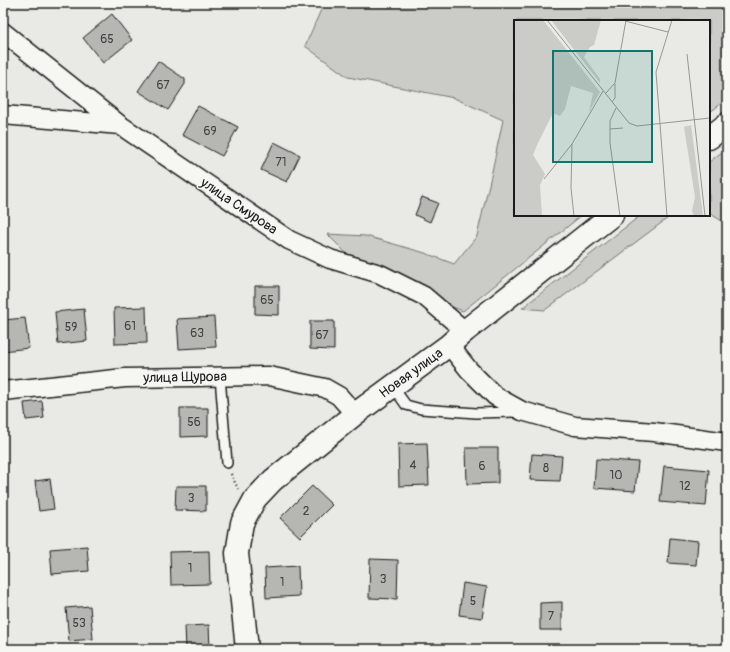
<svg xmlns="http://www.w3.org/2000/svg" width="730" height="652" viewBox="0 0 730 652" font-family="Pangolin,sans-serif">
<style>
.green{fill:#cbcbc7;stroke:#747472}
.building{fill:#b6b6b3;stroke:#1c1c1c}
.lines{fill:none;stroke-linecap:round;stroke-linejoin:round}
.lane-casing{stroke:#1c1c1c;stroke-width:12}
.street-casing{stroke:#1c1c1c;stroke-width:21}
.secondary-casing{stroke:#1c1c1c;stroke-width:25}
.path{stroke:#1c1c1c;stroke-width:2.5;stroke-dasharray:1 3;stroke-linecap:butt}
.lane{stroke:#f6f6f2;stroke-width:9}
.street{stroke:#f6f6f2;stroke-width:18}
.secondary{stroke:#f6f6f2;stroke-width:22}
.labels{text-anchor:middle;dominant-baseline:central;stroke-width:3;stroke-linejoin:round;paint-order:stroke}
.number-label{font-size:12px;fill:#424242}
.street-label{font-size:14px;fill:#1c1c1c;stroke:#f6f6f2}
.inset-road{fill:none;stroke:#979795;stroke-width:1}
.view{fill:#0f766e;fill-opacity:0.15;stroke:#0f766e;stroke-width:2}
.inset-edge{fill:none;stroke:#1c1c1c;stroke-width:2}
</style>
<rect width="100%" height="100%" fill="#e9e9e5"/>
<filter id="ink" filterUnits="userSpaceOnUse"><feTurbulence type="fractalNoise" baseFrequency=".025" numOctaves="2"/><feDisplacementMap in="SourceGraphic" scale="8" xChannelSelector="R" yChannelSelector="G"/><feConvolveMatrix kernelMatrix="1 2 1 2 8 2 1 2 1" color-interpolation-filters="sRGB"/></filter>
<g filter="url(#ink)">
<path class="green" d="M324,3H727V99L709,113V21H515V215H582L463,311L447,305L424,288L346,253L327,234L366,236L425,253L454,264L477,236L491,176L503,120L454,98L348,77L305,46Z
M727,148V224L709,213V162Z
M641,215H672L545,310L522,308Z"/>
<path class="building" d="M112,14L132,40L103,63L83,38Z
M158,61L185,79V84L168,110L138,91Z
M198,106L238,127L222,156L182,135Z
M274,142L300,155L287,182L261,170Z
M422,197L438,203L430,222L415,215Z
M255,286H279V315L255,314Z
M146,307L147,343L115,344L114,308Z
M84,309L87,341L58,344L55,312Z
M214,317L216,347L179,349L177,319Z
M25,318L29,348L3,351V320Z
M310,321H334V350L310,349Z
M42,401L44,418L26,420L24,403Z
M180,408H208V436L180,437Z
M427,443L429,485L399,486L398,444Z
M466,448H498V483L467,484Z
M532,454L562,456L560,481L530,480Z
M596,459L638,462L635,491L594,488Z
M664,466L709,470L706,506L660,502Z
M50,479L54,509L39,511L35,481Z
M176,486H206V511L175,510Z
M312,486L332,505L300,537L280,518Z
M670,538L698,541L696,565L668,563Z
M87,546L89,571L52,574L50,549Z
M209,551L210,584L171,585L170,552Z
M370,559L398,560L397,599L369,598Z
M298,566L299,596L266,598L265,568Z
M463,583L487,587L482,618L459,615Z
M562,602V630H540V603Z
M90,606L93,639L69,641L66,608Z
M209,625L210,649H186L185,626Z"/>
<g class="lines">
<g class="lane-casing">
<path id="lane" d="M220,377L227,463
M393,387L406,405L421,409L476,413L516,412"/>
</g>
<g class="street-casing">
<path id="street" d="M3,32L120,125
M3,115L120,125L289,240L330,259L380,274L424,296L465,331
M449,345L469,370L495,396L522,411L575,426L654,432L727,442
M3,391L125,378L269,376L325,388L339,396L355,414"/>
</g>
<g class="secondary-casing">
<path id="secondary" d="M709,138L727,124
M247,649L237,553L242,523L255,499L273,480L355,414L449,345L465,331L612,215"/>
</g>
<path class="path" d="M231,474L238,489"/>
<use href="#lane" class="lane"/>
<use href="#street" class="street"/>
<use href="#secondary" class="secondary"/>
</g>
</g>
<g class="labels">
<g class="number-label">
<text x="107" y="39">65</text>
<text x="163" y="85">67</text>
<text x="210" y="131">69</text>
<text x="281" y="162">71</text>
<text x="267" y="300">65</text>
<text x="130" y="326">61</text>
<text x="71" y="327">59</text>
<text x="197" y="333">63</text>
<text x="322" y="335">67</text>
<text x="194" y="422">56</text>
<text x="413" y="465">4</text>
<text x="482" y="466">6</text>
<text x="546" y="468">8</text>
<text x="616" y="475">10</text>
<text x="685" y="486">12</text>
<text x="191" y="498">3</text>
<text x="306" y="511">2</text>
<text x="190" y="568">1</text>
<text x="383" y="579">3</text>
<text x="282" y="582">1</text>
<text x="473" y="601">5</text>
<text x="551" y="616">7</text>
<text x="79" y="623">53</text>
</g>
<g class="street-label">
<text transform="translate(239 206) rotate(34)">улица Смурова</text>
<text transform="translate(411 373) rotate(-36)">Новая улица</text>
<text transform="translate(185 377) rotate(-1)">улица Щурова</text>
</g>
</g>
<g transform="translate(514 20)">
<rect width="196" height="196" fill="#e9e9e5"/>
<path d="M0,0H29L86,72L75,92L79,73L57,66L51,89L46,96L39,93L23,125L19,135L31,154L26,165L28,196H0ZM37,0H87L80,25L76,27L70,37L86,59V63ZM177,105L180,127L189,196H180L178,191L181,177L170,107Z" fill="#cbcbc7"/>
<path class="inset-road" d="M33,0L115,103L123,106L196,98M111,1L154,12M173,34L191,196M91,74L101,63L112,0M98,82L101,78V64M102,88L96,101V123L106,196M96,109L109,108M30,159L58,124M60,196L57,168L58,124L89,71M153,196L142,52L158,0"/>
<path class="view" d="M39,31H138V142H39Z"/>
<rect width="196" height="196" class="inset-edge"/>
</g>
<rect width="730" height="652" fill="none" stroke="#f6f6f2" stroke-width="16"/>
<rect x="8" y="8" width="714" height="636" fill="none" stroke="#1c1c1c" stroke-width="1.5" filter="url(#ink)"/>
</svg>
